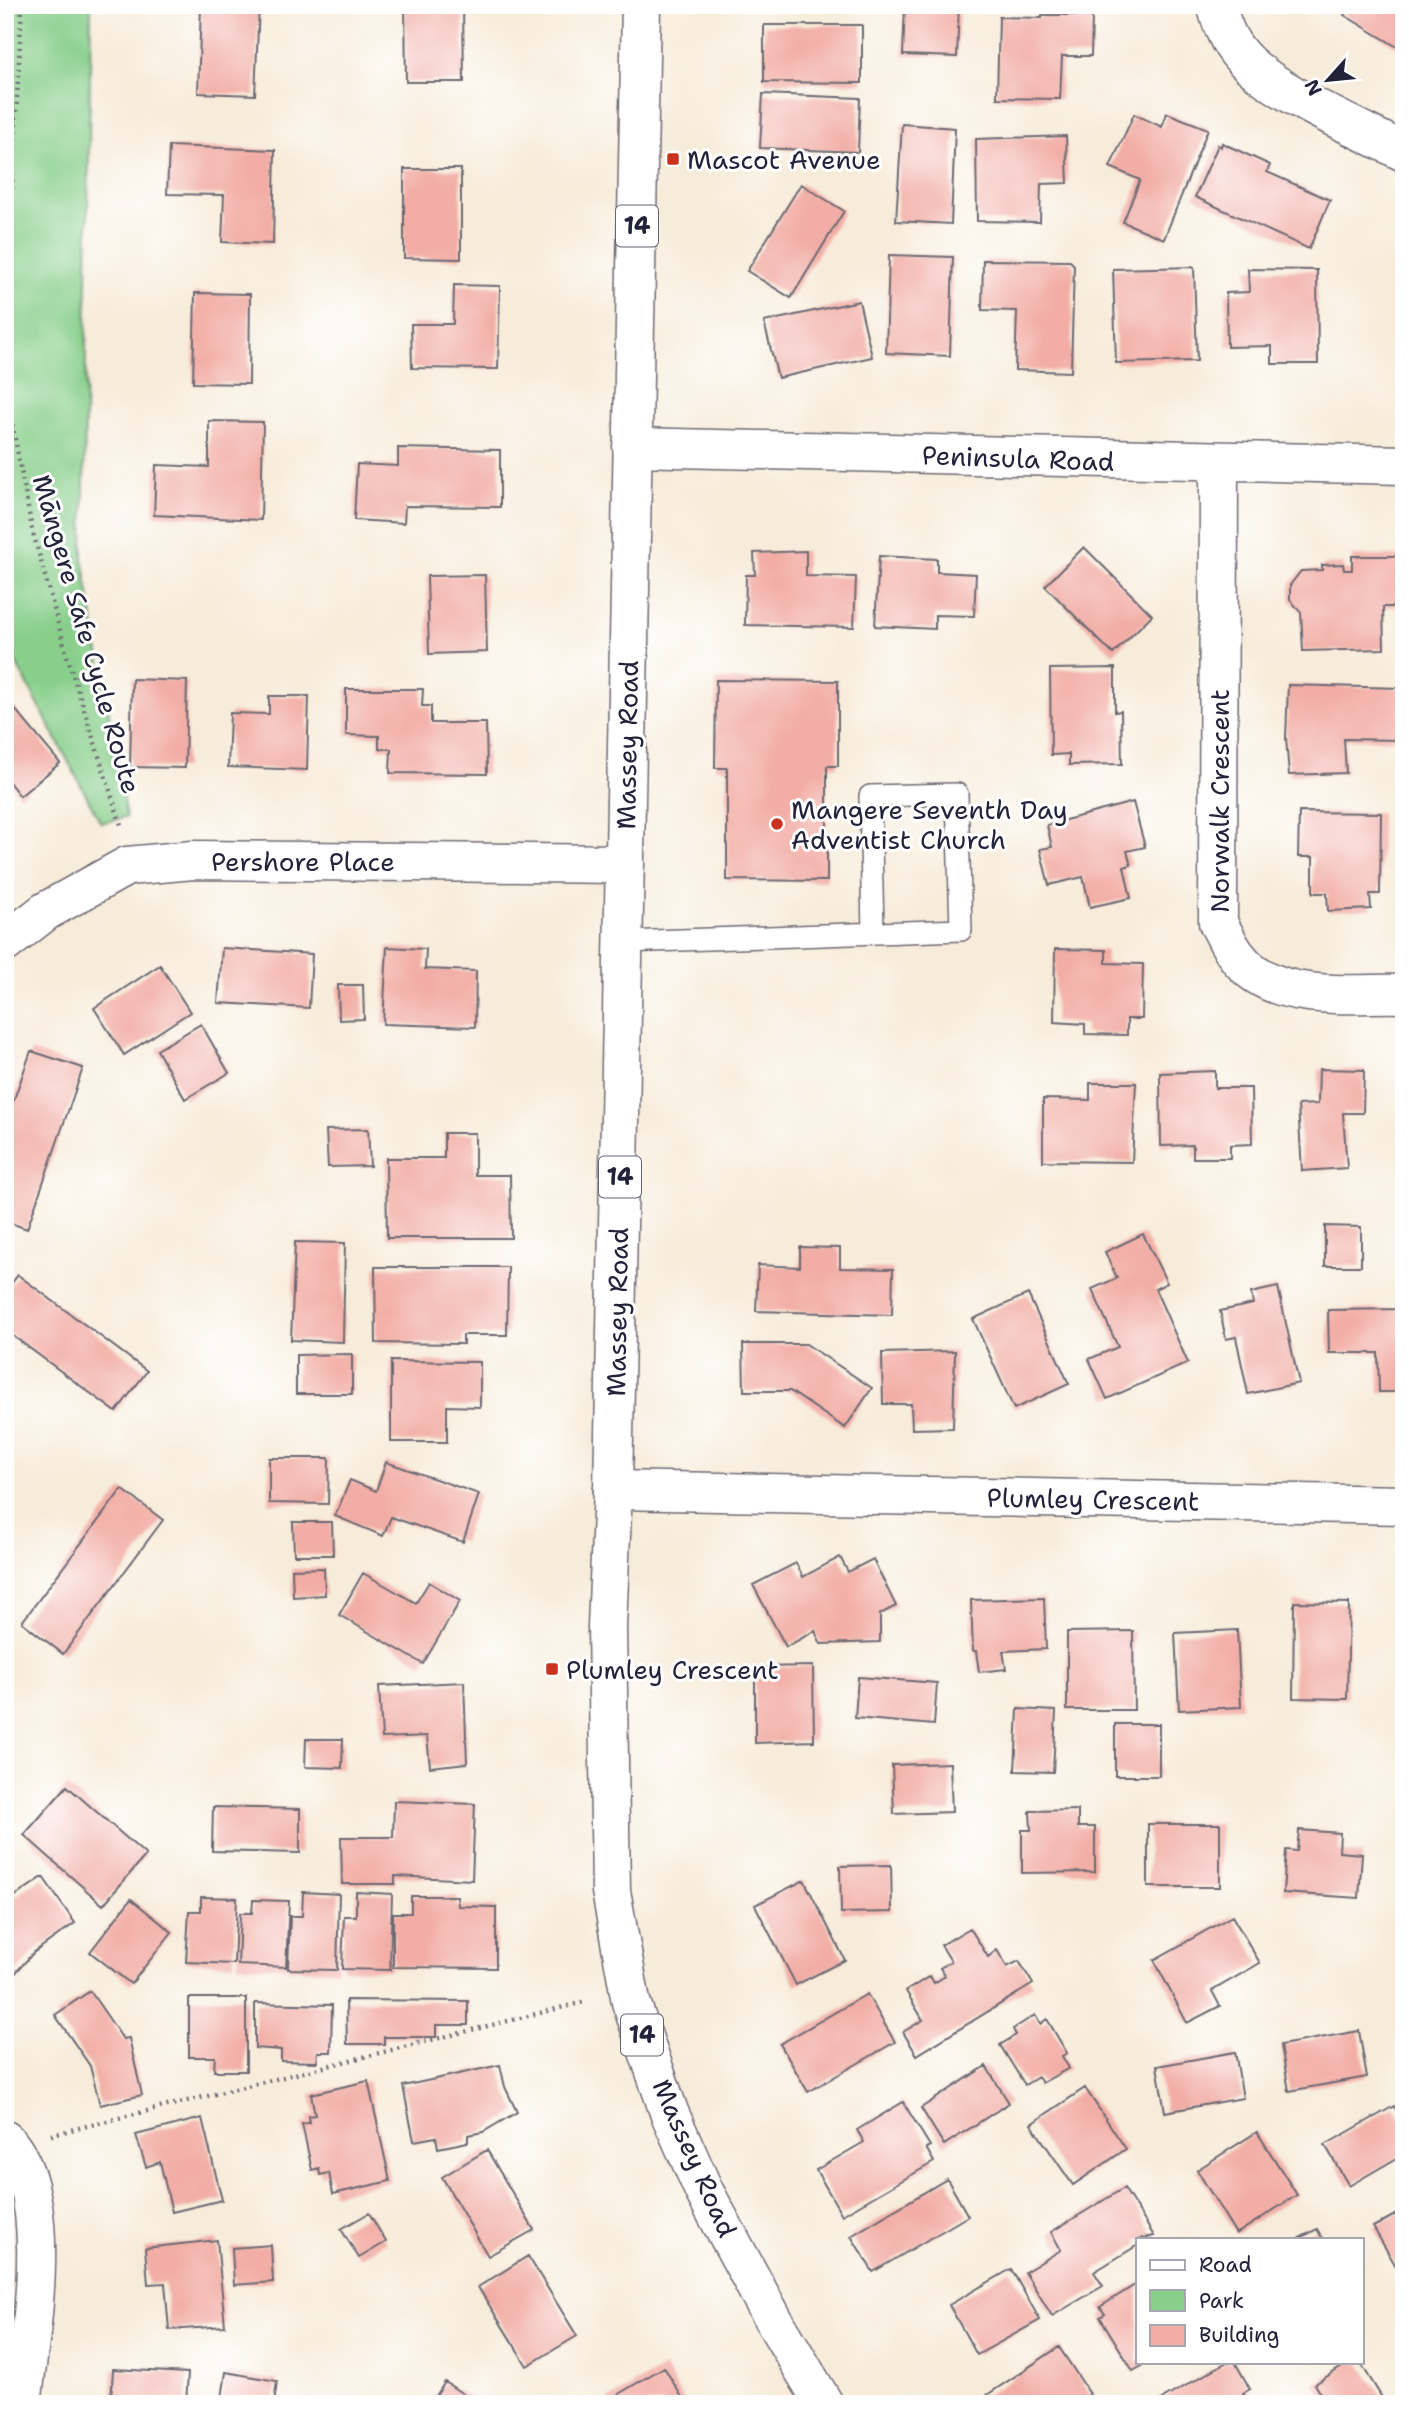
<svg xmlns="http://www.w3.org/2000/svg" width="1409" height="2409" viewBox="0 0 1409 2409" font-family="'Shantell Sans',sans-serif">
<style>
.green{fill:#88cf8b;stroke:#557863;stroke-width:2}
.building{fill:#f2aea6}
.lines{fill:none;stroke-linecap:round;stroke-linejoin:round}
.lane-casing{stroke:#6d6973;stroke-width:24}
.street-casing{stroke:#6d6973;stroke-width:41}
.primary-casing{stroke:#6d6973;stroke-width:41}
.path{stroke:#6d6973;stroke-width:4.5;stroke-dasharray:2 5;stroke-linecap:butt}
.lane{stroke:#fff;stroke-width:21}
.street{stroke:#fff;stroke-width:38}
.primary{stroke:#fff;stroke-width:38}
.poi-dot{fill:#c8321e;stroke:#fff;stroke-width:2.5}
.labels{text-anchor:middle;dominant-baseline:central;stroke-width:6;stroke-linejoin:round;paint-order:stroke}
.shield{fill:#fff;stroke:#646476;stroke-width:2}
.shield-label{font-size:24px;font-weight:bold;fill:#22223b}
.poi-label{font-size:26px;fill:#22223b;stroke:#fff;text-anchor:start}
.street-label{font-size:26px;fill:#22223b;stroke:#fff}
</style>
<rect width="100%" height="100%" fill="#fff"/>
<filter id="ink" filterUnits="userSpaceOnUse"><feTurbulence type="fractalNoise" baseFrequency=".0143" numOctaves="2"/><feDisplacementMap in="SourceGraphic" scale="14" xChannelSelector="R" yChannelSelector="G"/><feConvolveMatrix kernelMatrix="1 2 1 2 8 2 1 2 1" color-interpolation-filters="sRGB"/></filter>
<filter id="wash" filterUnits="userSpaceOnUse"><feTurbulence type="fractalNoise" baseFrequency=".00686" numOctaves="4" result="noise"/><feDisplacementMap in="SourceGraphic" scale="28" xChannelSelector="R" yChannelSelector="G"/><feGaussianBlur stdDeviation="1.57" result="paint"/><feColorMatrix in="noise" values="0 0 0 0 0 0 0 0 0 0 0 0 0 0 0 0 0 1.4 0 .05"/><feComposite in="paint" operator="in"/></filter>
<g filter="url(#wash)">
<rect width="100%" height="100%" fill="#f7ecda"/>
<path class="green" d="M5,5H91L83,557L126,817L101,823L5,642Z"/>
<g id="blocks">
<path class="building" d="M201,5H259L255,95L198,93Z
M405,5H463L464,82H406Z
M905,5H959L957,57L903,55Z
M1350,5H1404V51L1344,15Z
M1042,15H1092L1091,56H1062L1060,99L997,98L999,17L1042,18Z
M764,25H862V83L764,82Z
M763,94L860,98L858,152L760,148Z
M1167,113L1208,129L1164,239L1123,222L1140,180L1110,167L1134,114L1162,127Z
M902,124L955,128L951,224L896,221Z
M1066,136L1068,183L1041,184L1040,222L977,221L976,139Z
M1222,143L1270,165L1267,172L1330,200L1309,249L1195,197L1218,145L1221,147Z
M169,146L275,150L273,244L222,242L224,195L167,194Z
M404,169H461V259L404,258Z
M801,184L844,211L791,298L747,271Z
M889,255L953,257L950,356L886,353Z
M1400,255H1404V353H1399Z
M983,260L1070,261L1074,265L1071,372L1015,370L1017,311L982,310Z
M1194,267L1197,361L1116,363L1113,269Z
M1248,269L1317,270L1318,364H1272V346L1227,347L1226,293L1249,292Z
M454,285L500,286L498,369L412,368L411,324H453Z
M195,293L250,294L249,384L193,383Z
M859,301L872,357L778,378L764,322Z
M209,421L263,422L261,520L154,515L156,465L209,467Z
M398,448L500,450V507L405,506L404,523L354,520L357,464L398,466Z
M1084,547L1152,615L1113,654L1045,586Z
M806,551V576L856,577L854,627L745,625L746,575H755L754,553Z
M879,556L937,559V572L976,574L974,616L935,615V629L875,626Z
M1352,556H1399V607H1383L1384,649L1303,651L1301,612L1290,600V585L1301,571L1322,570V565L1343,564L1344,570H1352Z
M485,575L487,652L429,654L427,576Z
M1115,668V712L1121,711L1122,764L1069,765V754L1051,755L1050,669Z
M132,679L187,681L185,768L130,767Z
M716,680L838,681V766H827V881L727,880V768H715Z
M1288,685L1401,688L1400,740L1344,739L1346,773L1289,775L1286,738Z
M346,689H423L422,706H431V723H486L487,774L390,773L391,749H379V736L346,735Z
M269,696H309L307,770L228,767L230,713L269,714Z
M5,697L60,763L20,796L5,777Z
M1133,802L1145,847L1127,851L1131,865L1124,867L1131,898L1090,907L1083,877L1049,885L1040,849L1052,847L1047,825Z
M1299,812L1381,813L1380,894H1370L1371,909L1328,911L1327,893H1313V857H1298Z
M387,947L426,949L425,969L476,971L475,1027L383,1024Z
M222,948L312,954L309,1008L218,1003Z
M1055,949L1106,950V963L1143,964L1142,1019H1127V1035L1085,1034V1024L1054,1022Z
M160,965L190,1012L124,1055L94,1008Z
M338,985H363L364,1019L339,1020Z
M201,1024L229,1073L185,1099L157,1050Z
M31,1051L83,1068L27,1229L5,1221V1125Z
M1319,1069L1364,1070L1363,1113H1343L1347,1168L1302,1171L1298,1105L1318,1104Z
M1215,1071V1088H1251L1252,1144L1230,1145V1158H1193V1145L1161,1146L1160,1073Z
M1090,1083H1136L1132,1162L1043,1161V1099L1090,1100Z
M368,1129L370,1166L328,1167L326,1130Z
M444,1133H475V1175H510L511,1238H387L386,1158H444Z
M1325,1226L1361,1227V1266H1325Z
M1143,1234L1167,1283L1155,1289L1188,1363L1107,1399L1089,1359L1118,1347L1092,1289L1117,1278L1105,1252Z
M295,1242L345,1243L343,1342L291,1340Z
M800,1247L840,1248V1268L893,1269L892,1315L756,1311L758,1265L800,1267Z
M375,1267H508L507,1335H463V1344L376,1343Z
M18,1275L147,1371L116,1412L5,1330V1292Z
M1278,1287L1299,1383L1248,1394L1236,1337L1226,1339L1220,1311L1253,1304L1251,1293Z
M1028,1294L1069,1384L1014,1409L973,1319Z
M1404,1309V1392H1379L1378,1353H1329L1328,1310Z
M743,1344H806L872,1388L845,1428L790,1391H744Z
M955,1351L953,1428L912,1429L911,1404H883L882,1353Z
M352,1354V1394H296V1355Z
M391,1361L480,1362V1407L447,1406V1442H391Z
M269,1458H329L328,1504L269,1503Z
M386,1462L479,1494L463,1542L391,1517L383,1536L335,1516L350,1480L376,1491Z
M122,1489L163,1520L63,1654L22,1622Z
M293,1522H332L333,1555H294Z
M840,1557L848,1572L873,1559L896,1606L880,1614V1642L821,1644L815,1631L786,1647L753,1585L796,1563L803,1577Z
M324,1568L325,1595L293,1597L292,1569Z
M363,1573L416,1603L429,1582L460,1601L423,1664L339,1615Z
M1044,1598L1046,1649L1003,1651L1006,1669L979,1672L976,1651H973L971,1600Z
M1294,1602L1349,1603L1347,1699L1293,1698Z
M1237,1630L1241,1707L1179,1710L1175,1633Z
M1133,1631L1134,1710H1067V1632Z
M813,1666L814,1741L755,1743V1667Z
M858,1677L937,1683L934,1725L855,1718Z
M464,1682L467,1763L430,1767L427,1736L382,1738L379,1686Z
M1018,1709L1056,1711L1053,1772L1015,1771Z
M1115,1724H1159V1776H1115Z
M306,1739H343L342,1768L305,1767Z
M950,1763L952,1812L894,1814L892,1765Z
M67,1786L146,1855L103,1905L24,1835Z
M394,1801L475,1804L472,1880L395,1876V1884H342L341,1837H393Z
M213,1807L300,1809V1853L212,1851Z
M1078,1810V1827H1095V1872L1022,1873V1830H1031L1030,1811Z
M1148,1824H1220V1887H1148Z
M1299,1830L1340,1833L1339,1852L1362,1854L1359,1898L1283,1893L1286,1850L1297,1851Z
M891,1865L892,1912L841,1913L840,1866Z
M43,1877L75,1923L33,1953L5,1985V1903Z
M804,1880L845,1960L796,1985L755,1905Z
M303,1892L339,1894L337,1970L288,1969L290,1916H302Z
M356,1892L392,1894L390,1970L342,1969L344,1916H356Z
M411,1896H457L458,1906L496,1907V1968L393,1967V1913H411Z
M201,1897L237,1898L234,1964L186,1962L189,1911H201Z
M131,1899L172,1932L131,1984L90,1952Z
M253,1900L289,1901L286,1967L238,1965L240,1913H252Z
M1232,1916L1260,1963L1212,1991L1220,2006L1187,2023L1154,1960Z
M970,1928L988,1957L997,1950L1007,1967L1019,1961L1033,1984L917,2055L903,2032L923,2020L906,1991L930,1976L934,1983L945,1976L940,1968L951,1961L941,1945Z
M90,1991L123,2039L129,2038L142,2095L100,2105L90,2066L55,2015Z
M867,1994L895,2042L808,2092L780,2044Z
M189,1998H246V2071H214L215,2057H189Z
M346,2000L468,2001V2025H436V2037H384V2044H347Z
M255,2003L332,2005L331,2052H318L317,2062L281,2061V2050L255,2048Z
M1035,2015L1040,2024L1047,2019L1067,2053L1062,2056L1069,2068L1042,2083L1038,2077L1025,2085L1000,2045L1016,2035L1013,2029Z
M1359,2031L1367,2077L1289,2091L1281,2045Z
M1235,2052L1243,2098L1165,2112L1157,2066Z
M500,2065L505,2087L517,2112L483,2132L468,2135V2142L438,2148L436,2137L414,2141L403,2086Z
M986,2066L1009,2103L944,2145L921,2108Z
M368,2081L390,2181L333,2194L329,2173L320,2175L319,2168L312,2170L302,2124L309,2123L308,2116L315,2115L311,2094Z
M1085,2088L1126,2149L1073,2185L1031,2124Z
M903,2102L930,2146L926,2148L934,2162L842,2215L816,2170L864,2142L857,2130Z
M1394,2106L1404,2123V2154L1349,2186L1325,2145Z
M202,2118L222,2200L172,2212L160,2162L146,2167L136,2135Z
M1257,2132L1297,2195L1236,2234L1197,2170Z
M487,2150L534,2230L488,2256L442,2177Z
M947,2179L968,2216L873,2272L851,2236Z
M1124,2188L1154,2236L1138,2239V2245L1094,2272L1103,2286L1052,2316L1025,2272L1061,2250L1051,2232Z
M1404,2210V2264L1397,2268L1373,2227Z
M369,2213L386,2242L359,2258L341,2229Z
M1317,2229L1323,2239H1298Z
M217,2240L225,2326L169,2330L165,2283L148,2284L145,2248Z
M271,2245L273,2282L234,2285L232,2248Z
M528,2256L577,2336L527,2366L478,2287Z
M1011,2269L1040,2320L977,2355L949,2305Z
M1138,2283V2362H1149L1133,2371L1100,2317L1105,2314L1100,2307Z
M1059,2347L1090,2394L1075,2404H984L981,2399Z
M1227,2362H1235L1250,2389L1243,2393L1250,2404H1154Z
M1350,2362H1360L1386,2404H1327L1315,2384Z
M664,2367L686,2404H608L607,2401Z
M113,2369L188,2373L186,2404L111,2401Z
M226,2372L277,2381L274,2404H221Z
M445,2382L478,2404H431Z"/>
</g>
</g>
<g filter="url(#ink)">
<use href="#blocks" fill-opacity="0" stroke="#6d6973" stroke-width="2"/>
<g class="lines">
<g class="lane-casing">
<path id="lane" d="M625,942L961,930L957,794L870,796L873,932"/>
</g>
<g class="street-casing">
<path id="street" d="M1216,5C1222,25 1228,42 1242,57C1273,92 1360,129 1404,152
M632,447L1404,465
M1219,463L1218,923C1224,933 1229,946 1237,956C1273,1005 1351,992 1404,994
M5,943L46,911L127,866L193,860L625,864
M613,1490L1404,1505
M5,2140C57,2191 30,2337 22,2404"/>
</g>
<g class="primary-casing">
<path id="primary" d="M641,5L613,1490L607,1626L611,1891L631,2002L669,2112L704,2191L773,2319L824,2404"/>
</g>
<path class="path" d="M22,5L7,283L10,412L32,529L67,656L121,825
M51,2135L584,2002"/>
<use href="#lane" class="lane"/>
<use href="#street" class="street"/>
<use href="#primary" class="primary"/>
</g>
</g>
<g class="poi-dot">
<rect x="666" y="152" width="14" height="14" rx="3.5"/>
<circle cx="777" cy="824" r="7"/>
<rect x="545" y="1662" width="14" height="14" rx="3.5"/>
</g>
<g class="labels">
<g class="shield">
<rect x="616" y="205.5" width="42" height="41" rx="5"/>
<rect x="599" y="1156.5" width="42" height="41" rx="5"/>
<rect x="621" y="2014.5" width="42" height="41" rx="5"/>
</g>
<g class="shield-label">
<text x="637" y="226">14</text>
<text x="620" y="1177">14</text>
<text x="642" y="2035">14</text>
</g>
<g class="poi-label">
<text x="687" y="159">Mascot Avenue</text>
<text x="791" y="809">Mangere Seventh Day<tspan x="791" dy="30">Adventist Church</tspan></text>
<text x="566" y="1669">Plumley Crescent</text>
</g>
<g class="street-label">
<text transform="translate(1018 458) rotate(2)">Peninsula Road</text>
<text transform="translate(87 634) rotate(74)">Māngere Safe Cycle Route</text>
<text transform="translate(627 745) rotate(-89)">Massey Road</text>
<text transform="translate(1219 801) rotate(-90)">Norwalk Crescent</text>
<text x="303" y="861">Pershore Place</text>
<text transform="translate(617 1312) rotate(-89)">Massey Road</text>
<text transform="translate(1093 1499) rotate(1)">Plumley Crescent</text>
<text transform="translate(695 2158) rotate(66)">Massey Road</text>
</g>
</g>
<rect width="1409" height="2409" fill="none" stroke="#fff" stroke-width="28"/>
<rect x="1136" y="2238" width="228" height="126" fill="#ffffff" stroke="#a7a7b1" stroke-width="2"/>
<rect x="1150" y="2260" width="35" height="10" fill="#ffffff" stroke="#a7a7b1" stroke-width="2"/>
<text x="1199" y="2272" font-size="21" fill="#22223b">Road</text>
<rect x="1150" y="2290" width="35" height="21" fill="#88cf8b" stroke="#a7a7b1" stroke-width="2"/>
<text x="1199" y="2308" font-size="21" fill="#22223b">Park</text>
<rect x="1150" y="2325" width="35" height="21" fill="#f2aea6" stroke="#a7a7b1" stroke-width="2"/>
<text x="1199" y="2342" font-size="21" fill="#22223b">Building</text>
<g transform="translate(1328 80) rotate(243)" stroke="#ffffff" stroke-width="5" paint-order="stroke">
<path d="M0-5L12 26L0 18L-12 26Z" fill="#22223b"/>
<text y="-10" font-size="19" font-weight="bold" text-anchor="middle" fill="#22223b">N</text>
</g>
</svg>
